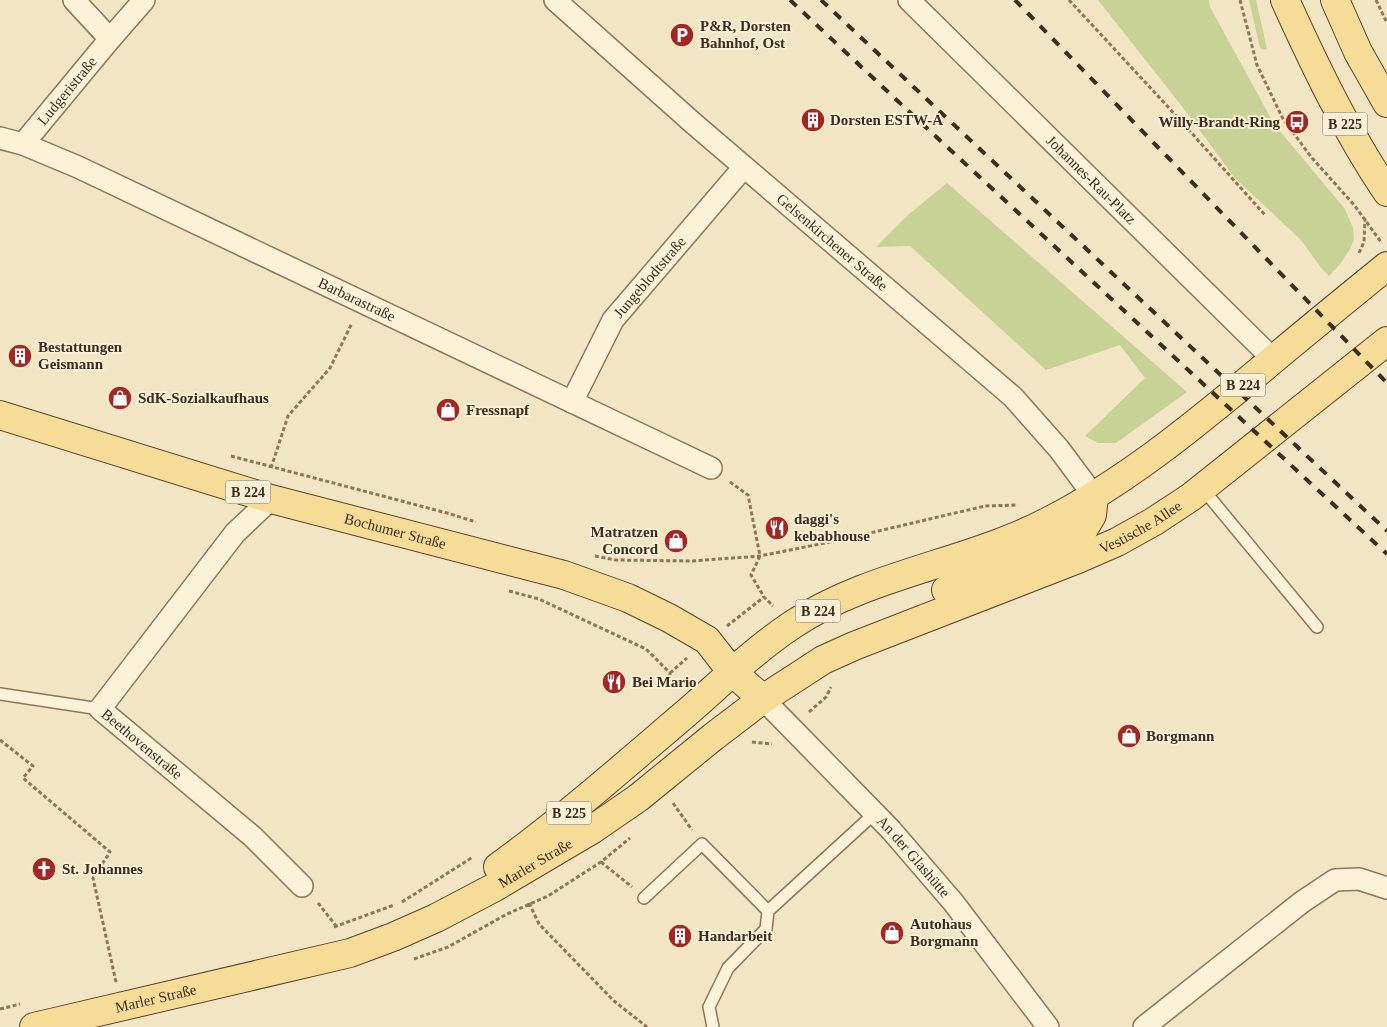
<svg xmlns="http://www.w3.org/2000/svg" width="1387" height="1027" viewBox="0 0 1387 1027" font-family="'Times New Roman',serif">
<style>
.green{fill:#c8d196}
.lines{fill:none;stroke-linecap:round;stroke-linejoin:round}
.lane-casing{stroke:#8e7658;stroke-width:14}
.street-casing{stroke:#8e7658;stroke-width:24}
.primary-casing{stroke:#5b442d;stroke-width:30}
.path{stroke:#8e7658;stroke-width:3;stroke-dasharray:4 2.5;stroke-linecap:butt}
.lane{stroke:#fbf2d7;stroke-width:11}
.street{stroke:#fbf2d7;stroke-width:21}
.primary{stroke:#f7dc98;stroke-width:28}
.rail{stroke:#3c2d1d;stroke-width:4;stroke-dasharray:9 9;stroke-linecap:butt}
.labels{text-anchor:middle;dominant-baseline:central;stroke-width:4;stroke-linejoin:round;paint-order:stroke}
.shield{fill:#f8efd4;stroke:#746754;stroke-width:1}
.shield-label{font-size:14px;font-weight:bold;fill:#3c2d1d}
.poi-label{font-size:15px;font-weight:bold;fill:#3c2d1d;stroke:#f8efd4;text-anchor:start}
.street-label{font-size:15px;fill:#3c2d1d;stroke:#f8efd4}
</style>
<rect width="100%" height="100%" fill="#f2e5c3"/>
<path class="green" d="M1098,0H1209L1210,7L1274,124L1345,209L1353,228L1354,239L1350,249L1340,264L1329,276L1322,269L1301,240L1235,178L1181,105Z
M1249,0H1256L1267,49L1264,50L1260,48Z
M947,183L1187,392L1116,443H1098L1085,436L1145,378L1120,345L1046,370L910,246L876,247L908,215Z"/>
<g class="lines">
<g class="lane-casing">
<path id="lane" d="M1202,488L1317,627
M0,694L100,709
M644,898L702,844L768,911
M713,1027L709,1007L728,968L766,929L768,911L875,813"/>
</g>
<g class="street-casing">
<g id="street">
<path d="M74,0L110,39"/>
<path id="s1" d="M555,0L693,123L1013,397L1059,449L1094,496"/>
<path id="s2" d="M909,0L1273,359"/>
<path id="s3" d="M0,138L23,144L78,167L711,468"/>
<path id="s4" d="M23,144L110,39L144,0"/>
<path id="s5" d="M572,402L613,320L744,167"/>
<path id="s6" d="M271,499L235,533L100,709L252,836L302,886"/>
<path id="s7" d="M763,699L891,830L953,902L1048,1027"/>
<path d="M1144,1027L1302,902L1335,880L1359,879L1387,888"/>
</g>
</g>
<g class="primary-casing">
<g id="primary">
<path d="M1285,0C1315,66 1346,131 1387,192"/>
<path d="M1335,0L1358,52L1387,103"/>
<path id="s8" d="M0,415L271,499L564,575L628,598L669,618L707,640L732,672L763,699"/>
<path d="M946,590L1020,560L1083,530L1092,515L1094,496"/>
<path d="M498,867C563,820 623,767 684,715C719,685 753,651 792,625C870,573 967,564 1049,521C1125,482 1191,428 1257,373C1300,337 1344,301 1387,266"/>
<path id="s9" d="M34,1027L350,953L393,937L436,918L495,887L593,829L638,798L713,737L763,699L823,660L854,646L1078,559L1117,542L1153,522L1191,497L1387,341"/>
</g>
</g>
<path class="path" d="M1069,0L1170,109L1265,215
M1240,0L1257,65L1283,119L1312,158L1355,206L1381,242
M1376,0L1387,23
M1359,253L1364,242L1365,219
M231,456L447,513L476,522
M271,468L288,416L330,368L352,323
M730,482L748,495L760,556L751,575L764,597L773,606
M595,556L616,560L692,561L760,556L840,540L985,506L1018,505
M509,591L539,599L646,649L670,673L669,691
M727,626L764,597
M670,673L687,658
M809,712L826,697L831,687
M0,740L33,766L23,778L110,852L93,878L116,982
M752,742L772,744
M673,803L692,830
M601,862L632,887
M402,902L473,857
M318,903L337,927
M529,903L539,924L614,1001L647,1027
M334,927L394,905
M414,959L448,947L507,914L548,896L601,862L630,838
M0,1009L20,1004"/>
<use href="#lane" class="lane"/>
<use href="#street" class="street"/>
<use href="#primary" class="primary"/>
<path class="rail" d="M790,0L918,120L1387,554
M821,0L1387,531
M1015,0L1387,383"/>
</g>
<defs>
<g id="parking-disc" transform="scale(1.25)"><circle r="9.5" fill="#a22623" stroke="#f8efd4"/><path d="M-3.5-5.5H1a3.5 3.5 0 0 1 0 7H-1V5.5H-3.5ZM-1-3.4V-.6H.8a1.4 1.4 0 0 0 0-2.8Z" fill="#fff"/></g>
<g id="building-disc" transform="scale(1.25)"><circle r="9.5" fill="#a22623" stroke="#f8efd4"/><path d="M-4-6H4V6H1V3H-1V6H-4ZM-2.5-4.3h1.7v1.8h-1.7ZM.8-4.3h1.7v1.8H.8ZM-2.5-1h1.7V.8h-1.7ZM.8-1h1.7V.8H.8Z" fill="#fff"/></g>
<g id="bus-disc" transform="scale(1.25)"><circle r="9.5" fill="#a22623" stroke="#f8efd4"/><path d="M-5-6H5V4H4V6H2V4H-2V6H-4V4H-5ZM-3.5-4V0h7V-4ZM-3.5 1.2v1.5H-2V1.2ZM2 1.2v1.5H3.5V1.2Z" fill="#fff"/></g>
<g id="shop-disc" transform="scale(1.25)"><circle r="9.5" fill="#a22623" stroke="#f8efd4"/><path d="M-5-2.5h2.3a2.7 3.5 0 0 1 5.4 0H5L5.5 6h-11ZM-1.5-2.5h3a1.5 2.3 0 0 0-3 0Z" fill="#fff"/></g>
<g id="restaurant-disc" transform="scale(1.25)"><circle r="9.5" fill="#a22623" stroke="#f8efd4"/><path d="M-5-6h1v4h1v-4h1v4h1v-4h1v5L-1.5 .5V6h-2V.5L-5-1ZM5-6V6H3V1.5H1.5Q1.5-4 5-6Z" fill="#fff"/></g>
<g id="church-disc" transform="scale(1.25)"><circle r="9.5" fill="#a22623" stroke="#f8efd4"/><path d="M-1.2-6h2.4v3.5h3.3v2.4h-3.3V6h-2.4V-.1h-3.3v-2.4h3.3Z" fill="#fff"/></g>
</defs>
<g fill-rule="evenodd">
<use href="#parking-disc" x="682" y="35"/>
<use href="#building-disc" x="813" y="120"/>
<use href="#bus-disc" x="1297" y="122"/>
<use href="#building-disc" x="20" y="356"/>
<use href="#shop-disc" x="120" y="398"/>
<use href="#shop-disc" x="448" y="410"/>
<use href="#restaurant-disc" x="777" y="528"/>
<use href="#shop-disc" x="676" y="541"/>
<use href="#restaurant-disc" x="614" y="682"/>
<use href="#shop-disc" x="1129" y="736"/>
<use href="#church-disc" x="44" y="869"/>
<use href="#shop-disc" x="892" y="933"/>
<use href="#building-disc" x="680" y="936"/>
</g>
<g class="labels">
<g class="shield">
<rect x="1322.5" y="112.5" width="45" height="23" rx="4"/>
<rect x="1220.5" y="373.5" width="45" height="23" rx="4"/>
<rect x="225.5" y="480.5" width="45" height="23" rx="4"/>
<rect x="795.5" y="599.5" width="45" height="23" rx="4"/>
<rect x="546.5" y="801.5" width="45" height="23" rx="4"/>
</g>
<g class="shield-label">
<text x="1345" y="124">B 225</text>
<text x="1243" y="385">B 224</text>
<text x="248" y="492">B 224</text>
<text x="818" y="611">B 224</text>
<text x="569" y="813">B 225</text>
</g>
<g class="poi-label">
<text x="700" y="26">P&amp;R, Dorsten<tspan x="700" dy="17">Bahnhof, Ost</tspan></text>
<text x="830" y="120">Dorsten ESTW-A</text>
<text x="1280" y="122" text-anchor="end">Willy-Brandt-Ring</text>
<text x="38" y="347">Bestattungen<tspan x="38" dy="17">Geismann</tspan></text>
<text x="138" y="398">SdK-Sozialkaufhaus</text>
<text x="466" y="410">Fressnapf</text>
<text x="794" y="519">daggi's<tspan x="794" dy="17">kebabhouse</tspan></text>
<text x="658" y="532" text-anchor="end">Matratzen<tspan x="658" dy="17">Concord</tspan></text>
<text x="632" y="682">Bei Mario</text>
<text x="1146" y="736">Borgmann</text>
<text x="62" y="869">St. Johannes</text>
<text x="910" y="924">Autohaus<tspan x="910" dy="17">Borgmann</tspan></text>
<text x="698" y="936">Handarbeit</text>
</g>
<g class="street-label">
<text stroke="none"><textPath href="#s4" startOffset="69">Ludgeristraße</textPath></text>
<text stroke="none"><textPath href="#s2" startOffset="256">Johannes-Rau-Platz</textPath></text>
<text stroke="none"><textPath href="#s1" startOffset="368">Gelsenkirchener Straße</textPath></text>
<text stroke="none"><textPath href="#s5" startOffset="148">Jungeblodtstraße</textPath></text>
<text stroke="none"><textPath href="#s3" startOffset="392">Barbarastraße</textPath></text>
<text stroke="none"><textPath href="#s9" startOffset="1228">Vestische Allee</textPath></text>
<text stroke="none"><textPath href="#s8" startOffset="412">Bochumer Straße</textPath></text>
<text stroke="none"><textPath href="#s6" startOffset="326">Beethovenstraße</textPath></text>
<text stroke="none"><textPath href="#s7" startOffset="218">An der Glashütte</textPath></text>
<text stroke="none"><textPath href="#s9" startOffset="531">Marler Straße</textPath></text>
<text stroke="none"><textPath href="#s9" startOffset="125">Marler Straße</textPath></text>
</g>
</g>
</svg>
